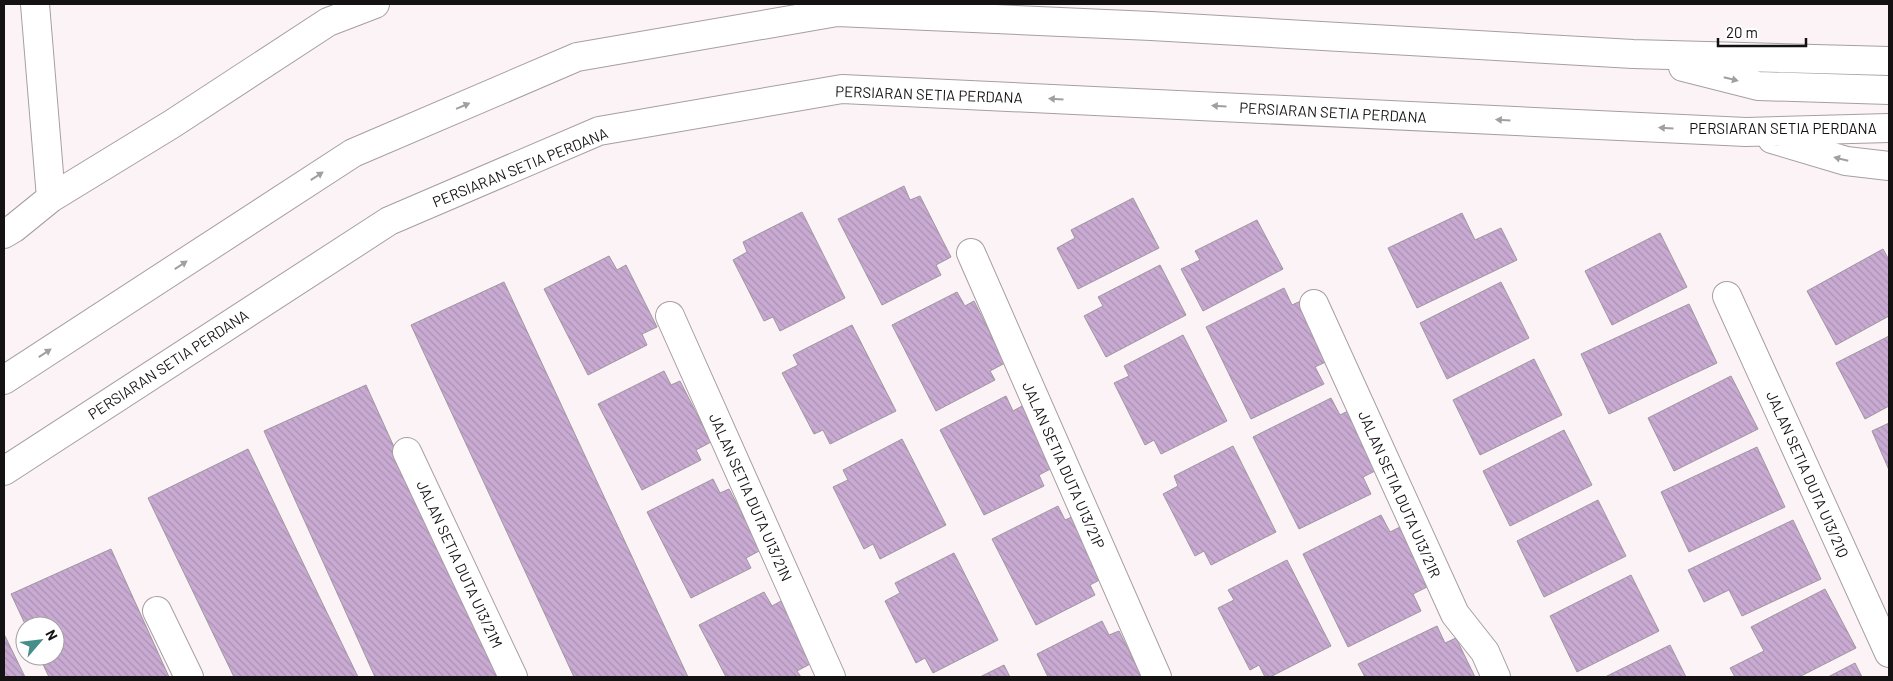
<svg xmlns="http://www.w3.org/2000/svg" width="1893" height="681" viewBox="0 0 1893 681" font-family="Barlow,sans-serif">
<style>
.building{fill:url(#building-back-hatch);stroke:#9d989f}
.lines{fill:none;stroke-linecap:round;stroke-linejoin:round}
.minor-casing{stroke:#a79ea2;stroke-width:30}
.major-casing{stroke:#a79ea2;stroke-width:30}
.minor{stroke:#fff;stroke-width:28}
.major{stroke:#fff;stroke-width:28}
.oneway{fill:#a1a0a1}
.labels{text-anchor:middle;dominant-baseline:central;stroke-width:4;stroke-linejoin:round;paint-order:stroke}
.street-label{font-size:15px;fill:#151213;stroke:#fff}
</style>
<defs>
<pattern id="building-back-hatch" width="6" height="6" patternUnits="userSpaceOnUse" patternTransform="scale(1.25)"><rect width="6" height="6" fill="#c9aad2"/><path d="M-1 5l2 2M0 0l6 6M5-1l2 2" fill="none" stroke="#ac91b3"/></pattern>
</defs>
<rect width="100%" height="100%" fill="#fcf3f7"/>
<path class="building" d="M904,186L910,200L920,196L951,257L936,265L941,275L882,305L838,219Z
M1133,198L1159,248L1078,289L1057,248L1075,238L1071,230Z
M802,212L845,298L780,331L773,317L764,321L733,260L747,252L743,242Z
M1462,213L1475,240L1501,228L1517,260L1417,308L1388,248Z
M1257,220L1283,269L1203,311L1181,269L1200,260L1195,251Z
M1660,233L1687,287L1612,325L1585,271Z
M1883,249L1889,260V316L1836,345L1807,291Z
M609,256L617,270L626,265L657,327L642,334L647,345L588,375L544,289Z
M1160,265L1186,315L1106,357L1084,316L1103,306L1098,297Z
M504,282L688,677H574L411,325Z
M1501,282L1529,338L1447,379L1420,323Z
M1284,288L1292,305L1303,300L1332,359L1315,367L1324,384L1251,419L1206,327Z
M957,292L965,306L974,301L1005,363L990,371L995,380L936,411L892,325Z
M1689,304L1717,363L1609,414L1581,354Z
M852,325L896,411L830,444L823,430L814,434L782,373L798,365L793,355Z
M1183,335L1227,421L1161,454L1154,440L1145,445L1114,383L1129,376L1124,366Z
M1889,336V406L1865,419L1836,363Z
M1534,359L1562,415L1480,455L1453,400Z
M664,371L671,385L680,381L711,442L696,450L701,460L642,490L598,404Z
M1731,376L1758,429L1674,471L1648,418Z
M366,385L498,677H375L264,431Z
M1006,396L1013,411L1022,406L1054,467L1039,475L1044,486L984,515L940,430Z
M1331,398L1340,415L1350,410L1379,469L1363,477L1371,494L1299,529L1253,437Z
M1889,423V470L1872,431Z
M1564,430L1592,485L1510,526L1483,471Z
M902,439L946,525L880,559L873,544L864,549L833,487L848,480L843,470Z
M1233,446L1276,532L1211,565L1204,551L1195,556L1163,494L1178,486L1174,476Z
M1757,447L1785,507L1689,552L1661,492Z
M248,449L358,677H234L148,498Z
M713,479L720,493L729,489L761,550L746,558L751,568L691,598L647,512Z
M1598,500L1626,556L1544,597L1517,541Z
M1058,506L1065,520L1074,516L1105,577L1090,585L1095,595L1036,625L992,539Z
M1381,515L1390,532L1400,527L1429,586L1413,594L1421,611L1348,647L1303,554Z
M1793,520L1821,579L1742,616L1729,590L1704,602L1688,570Z
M111,549L169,677H49L39,656H55V626H26L11,594Z
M954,553L998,640L933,673L925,658L916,663L885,601L900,593L895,583Z
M1287,560L1331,646L1270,677H1265L1259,665L1250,670L1218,608L1234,600L1228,590Z
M1631,575L1659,631L1577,672L1550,616Z
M1825,589L1856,648L1799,677H1735L1730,668L1764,651L1751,627Z
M764,592L772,606L781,601L812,663L797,671L801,677H726L699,625Z
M1102,621L1109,635L1119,631L1142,677H1048L1037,654Z
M1437,626L1445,643L1456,638L1475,677H1365L1358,664Z
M4,634L25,677H4Z
M1670,645L1686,677H1605Z
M1855,663L1862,677H1828Z
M1004,665L1010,677H980Z"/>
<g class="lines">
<g class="minor-casing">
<path id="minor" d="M35,4L51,198
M4,234L14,228L51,198L172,124L328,22L375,4
M971,253L1157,677
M1727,296L1889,653
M1314,304L1455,614L1485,652L1496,677
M670,316L831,677
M407,452L513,677
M157,611L189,677"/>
</g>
<g class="major-casing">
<path id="major" d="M1683,67L1758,86L1889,90
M1772,139L1846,161L1889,166
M4,380L353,153L577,57L837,12L1151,26L1633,54L1889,61
M4,471L389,221L599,131L842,89L1746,132L1889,128"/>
</g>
<use href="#minor" class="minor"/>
<use href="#major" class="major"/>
</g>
<defs><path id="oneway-solid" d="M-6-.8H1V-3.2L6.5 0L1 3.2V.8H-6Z" transform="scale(1.25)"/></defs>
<g class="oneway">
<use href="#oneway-solid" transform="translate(1731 79) rotate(14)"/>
<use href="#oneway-solid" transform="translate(1056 99) rotate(-177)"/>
<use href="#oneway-solid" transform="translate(463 106) rotate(-23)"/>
<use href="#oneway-solid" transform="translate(1219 106) rotate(-177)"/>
<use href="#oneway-solid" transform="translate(1503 120) rotate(-177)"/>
<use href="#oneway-solid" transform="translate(1666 128) rotate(-177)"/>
<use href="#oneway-solid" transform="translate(1841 159) rotate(-166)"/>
<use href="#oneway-solid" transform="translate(317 176) rotate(-33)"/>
<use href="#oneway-solid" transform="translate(181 265) rotate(-33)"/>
<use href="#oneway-solid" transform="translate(45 353) rotate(-33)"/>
</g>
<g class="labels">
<g class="street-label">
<text transform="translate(929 94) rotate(2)">PERSIARAN SETIA PERDANA</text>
<text transform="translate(1333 112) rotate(3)">PERSIARAN SETIA PERDANA</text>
<text x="1783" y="128">PERSIARAN SETIA PERDANA</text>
<text transform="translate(520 167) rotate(-22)">PERSIARAN SETIA PERDANA</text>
<text transform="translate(168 364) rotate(-33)">PERSIARAN SETIA PERDANA</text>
<text transform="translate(1064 465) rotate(66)">JALAN SETIA DUTA U13/21P</text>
<text transform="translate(1808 474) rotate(66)">JALAN SETIA DUTA U13/21Q</text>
<text transform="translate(1400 494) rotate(66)">JALAN SETIA DUTA U13/21R</text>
<text transform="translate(751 497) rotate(66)">JALAN SETIA DUTA U13/21N</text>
<text transform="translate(460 564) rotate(65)">JALAN SETIA DUTA U13/21M</text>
</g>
</g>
<rect width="1893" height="681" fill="none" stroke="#151213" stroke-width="10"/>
<g transform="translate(40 641) rotate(62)"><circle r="24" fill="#ffffff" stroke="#a1a0a1"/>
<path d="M0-4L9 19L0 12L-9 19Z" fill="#468e8a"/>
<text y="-8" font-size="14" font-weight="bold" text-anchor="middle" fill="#151213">N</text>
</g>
<path d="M1718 38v8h88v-8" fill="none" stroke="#151213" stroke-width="2.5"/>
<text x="1726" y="38" font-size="15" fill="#151213" stroke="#ffffff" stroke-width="4" paint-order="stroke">20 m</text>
</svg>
